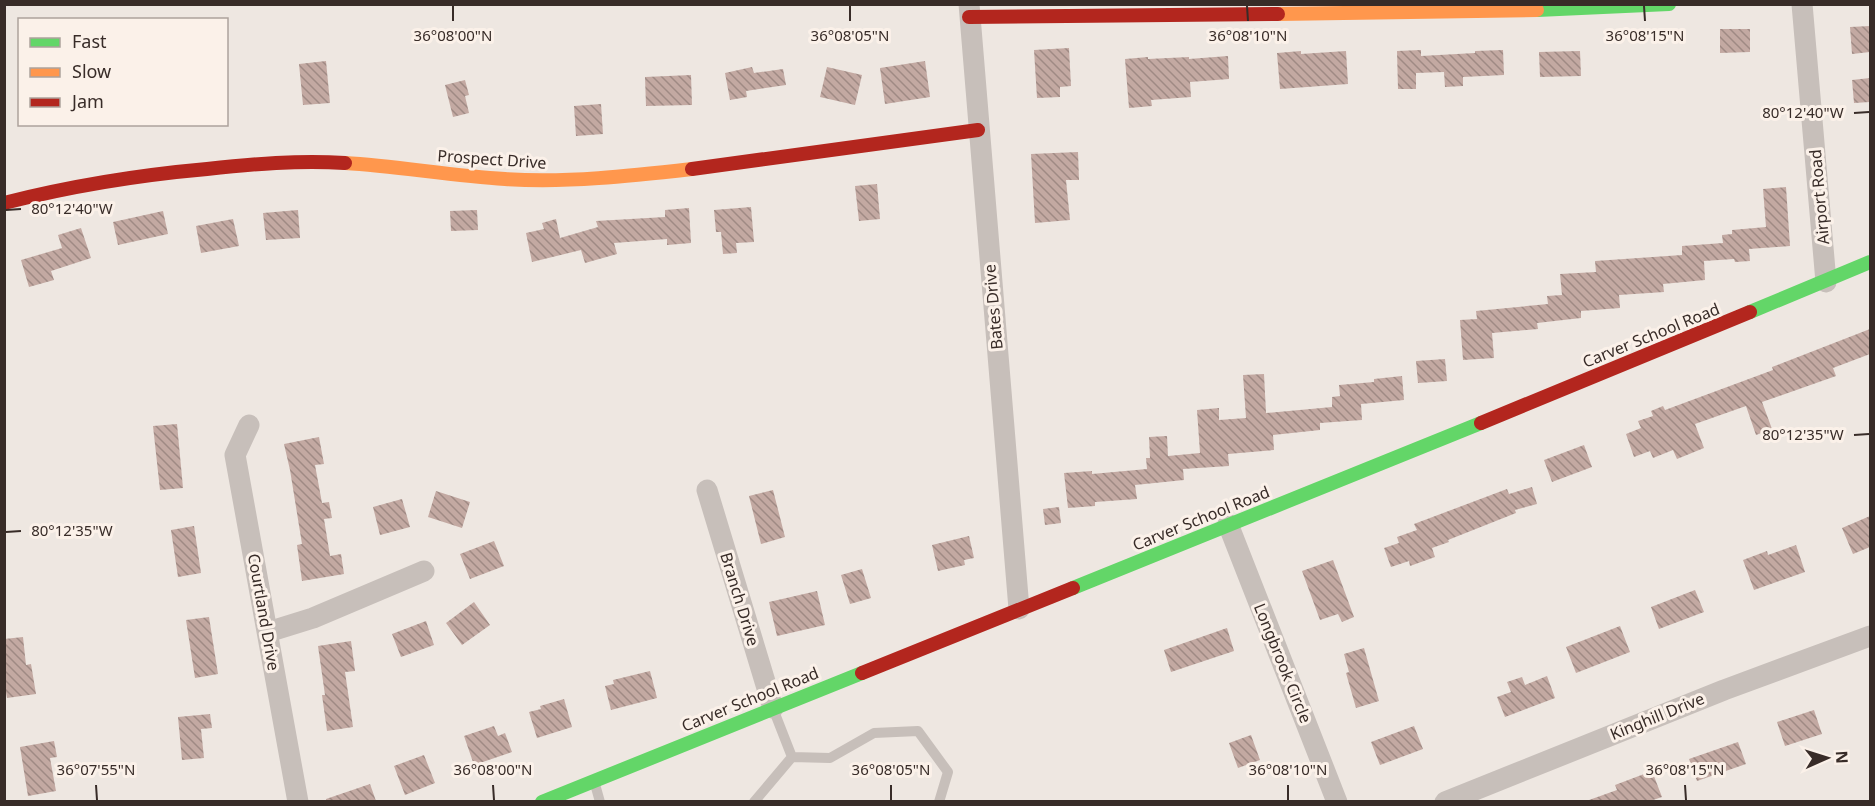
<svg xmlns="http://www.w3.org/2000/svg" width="1875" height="806" viewBox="0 0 1875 806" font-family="'Noto Sans',sans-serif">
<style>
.building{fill:url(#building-back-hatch)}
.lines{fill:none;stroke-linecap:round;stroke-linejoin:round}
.lane{stroke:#c7bfba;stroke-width:10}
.street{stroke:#c7bfba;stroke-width:21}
.fast{stroke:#63d668;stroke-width:14}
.slow{stroke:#ff974d;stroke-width:14}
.jam{stroke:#b3261e;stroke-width:14}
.ticks{fill:none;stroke:#382c28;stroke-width:2}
.labels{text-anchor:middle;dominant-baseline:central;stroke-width:6;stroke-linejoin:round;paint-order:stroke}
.street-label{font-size:16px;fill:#382c28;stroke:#fbf1e9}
.ticks-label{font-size:15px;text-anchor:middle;fill:#382c28;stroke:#fbf1e9;stroke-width:6;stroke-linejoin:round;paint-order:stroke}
</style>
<defs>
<pattern id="building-back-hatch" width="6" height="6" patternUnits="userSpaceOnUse" patternTransform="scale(1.5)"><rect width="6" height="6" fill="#c3a9a2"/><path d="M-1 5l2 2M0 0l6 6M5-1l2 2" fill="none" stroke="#9f8a84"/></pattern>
</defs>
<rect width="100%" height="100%" fill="#eee7e1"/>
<path class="building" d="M1870,26V52L1852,54L1850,27Z
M1720,29H1750V52L1720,53Z
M1069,48L1071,86L1060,87V97L1037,98L1034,50Z
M1421,50V56L1475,53V51L1503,50L1504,75L1463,77V86L1445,87L1444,72L1416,73V89H1398L1397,51Z
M1301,51V54L1346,51L1348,84L1280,89L1277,53Z
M1580,51L1581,76L1540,77L1539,52Z
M1228,56L1229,79L1190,82L1191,97L1151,100L1152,106L1129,108L1125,59L1148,57V59L1189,57V59Z
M326,61L330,103L303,105L299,64Z
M925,61L930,97L885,104L880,68Z
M752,67L754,73L783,69L786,85L746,91L747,97L730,100L725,73Z
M827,67L862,75L855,105L820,97Z
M691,75L692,105L646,106L645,77Z
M1870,78V102L1854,103L1852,80Z
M465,80L469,95L465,96L469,113L453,117L445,85Z
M601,104L603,134L576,136L574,106Z
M1078,152L1079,180H1066L1070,220L1035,223L1031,154Z
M877,184L880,219L859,221L855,186Z
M1786,187L1790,246L1749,249L1750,261L1735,262L1734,259L1704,261L1705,280L1663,284L1664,292L1619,295L1620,308L1581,311V318L1537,323L1538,329L1492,333L1494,358L1463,360L1460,320L1477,319L1476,311L1548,304L1547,296L1562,295L1560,274L1596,272L1595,261L1682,255V246L1723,243L1722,235L1732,234V230L1766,227L1763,189Z
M751,207L754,242L736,243L737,253L723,254L721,232H716L714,210Z
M689,208L691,243L667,245V239L614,243L617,254L585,263L581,250L532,262L526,233L544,229L542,223L556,219L560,238L598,227L596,221L665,217V210Z
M298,210L300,238L266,240L263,213Z
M477,210L478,230L451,231L450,211Z
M163,211L168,234L118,245L113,222Z
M233,219L239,246L201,253L196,226Z
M81,228L91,258L51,271L54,280L29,287L21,260L62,248L58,235Z
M1870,329V354L1833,368L1836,376L1762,402L1772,429L1756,435L1746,406L1695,424L1704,448L1677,459L1673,450L1653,458L1650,451L1634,457L1626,434L1641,428L1638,421L1653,416L1651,411L1663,406L1665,410L1773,370L1772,367Z
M1445,359L1447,381L1418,383L1416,361Z
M1264,374L1266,413L1332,407V397L1340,396L1339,385L1374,382V379L1402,376L1404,400L1361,404L1362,420L1320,423V430L1273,435L1274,450L1228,454L1229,466L1183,469L1184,480L1135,485L1137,499L1095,502V506L1068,508L1064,473L1092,471V474L1147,469L1146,458H1150L1149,437L1167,436L1168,456L1200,453L1197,410L1219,408V420L1246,418L1243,375Z
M177,424L183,488L160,490L153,426Z
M319,437L324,464L315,465L322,503L329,502L332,518L324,519L330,556L341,554L344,574L302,581L297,545L302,544L290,470L284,444Z
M1584,445L1592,467L1552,482L1544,460Z
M1532,487L1537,504L1515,510L1516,513L1448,540L1449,542L1432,548L1435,557L1410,566L1409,561L1391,567L1384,548L1399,543L1397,537L1417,530L1414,524L1507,489L1509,494Z
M773,490L785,537L761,544L749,496Z
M436,491L470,502L462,528L428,517Z
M402,499L410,527L380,535L373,507Z
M1059,507L1061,523L1045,525L1043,509Z
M1870,516V547L1853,554L1842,528Z
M194,526L201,573L178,577L171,530Z
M969,536L974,558L964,560L965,565L938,571L932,545Z
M494,541L504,566L470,579L460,554Z
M1796,545L1805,572L1754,590L1743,560L1767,551L1768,555Z
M1333,560L1354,617L1342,622L1338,614L1320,620L1302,571Z
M862,569L871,598L850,604L841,575Z
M1695,590L1704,612L1659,629L1651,607Z
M817,591L825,625L777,636L769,602Z
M474,602L490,625L462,645L446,623Z
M209,617L218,674L195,678L186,620Z
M426,621L434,645L401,657L392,634Z
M1620,626L1630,652L1576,673L1566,647Z
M1227,628L1234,651L1171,672L1164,650Z
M23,637L26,665L31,664L36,694L7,698L4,681V639Z
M351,641L355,671L345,672L353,727L327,731L322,695H325L318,646Z
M1364,648L1379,701L1356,708L1346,673L1349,672L1344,654Z
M650,671L657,698L611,710L605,686L614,684L613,680Z
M1547,676L1555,698L1505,717L1497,697L1511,692L1507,682L1522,677L1525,685Z
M564,699L572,727L537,738L529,712L541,709L540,706Z
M1814,710L1822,734L1785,746L1777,722Z
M210,714L212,728L201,729L204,758L182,760L178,717Z
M494,726L498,736L505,733L512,752L474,765L464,736Z
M1414,726L1423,749L1380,765L1371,742Z
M1251,735L1260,760L1238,768L1229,743Z
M54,741L57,757L50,758L56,791L28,796L20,747Z
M1738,742L1746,764L1697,781L1689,759Z
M424,755L435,783L405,795L394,766Z
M1652,771L1662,797L1650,801H1589V800L1617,790L1615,785Z
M370,784L376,801H326V799Z"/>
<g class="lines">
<path class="lane" d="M774,711L792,757
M792,757L830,758L874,733L918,731L948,772L939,802
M595,784L600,802
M754,802L792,757"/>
<path class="street" d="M969,4L1019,609
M1802,4L1826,282
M249,425L235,455L298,802
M707,490L773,708
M1228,524L1337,802
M268,632L313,618L424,571
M1445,802L1724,690L1870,636"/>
<path class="fast" d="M1537,10L1669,4
M1750,312L1870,262
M1073,588L1481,423
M542,802L862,673"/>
<path class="slow" d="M1278,14L1537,10
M345,163C398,166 451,176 505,179C567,183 630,176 692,169"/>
<path class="jam" d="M969,17L1278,14
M692,169L978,130
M4,203C71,186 139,175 207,169C253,164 299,160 345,163
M1481,423L1750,312
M862,673L1073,588"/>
</g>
<path class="ticks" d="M453,6V21M850,6V21M1247,6L1248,21M1644,6L1645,21M1854,113L1869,112M6,210L21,209M1854,435L1869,434M6,532L21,531M96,785L97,800M493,785L494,800M891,785V800M1288,785V800M1685,785L1686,800"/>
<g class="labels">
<g class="street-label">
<text transform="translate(492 159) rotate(4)">Prospect Drive</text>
<text transform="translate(1819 197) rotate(-95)">Airport Road</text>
<text transform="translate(993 307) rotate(-95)">Bates Drive</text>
<text transform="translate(1651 335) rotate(-22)">Carver School Road</text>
<text transform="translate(1201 518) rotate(-22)">Carver School Road</text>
<text transform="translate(740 599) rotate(73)">Branch Drive</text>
<text transform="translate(264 612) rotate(80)">Courtland Drive</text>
<text transform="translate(1283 663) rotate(68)">Longbrook Circle</text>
<text transform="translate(750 699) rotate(-22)">Carver School Road</text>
<text transform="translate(1657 716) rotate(-22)">Kinghill Drive</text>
</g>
</g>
<g class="ticks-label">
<text x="453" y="41">36°08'00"N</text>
<text x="850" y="41">36°08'05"N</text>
<text x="1248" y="41">36°08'10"N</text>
<text x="1645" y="41">36°08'15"N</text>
<text x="1803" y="118">80°12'40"W</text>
<text x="72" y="214">80°12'40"W</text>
<text x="1803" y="440">80°12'35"W</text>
<text x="72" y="536">80°12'35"W</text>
<text x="96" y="775">36°07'55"N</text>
<text x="493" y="775">36°08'00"N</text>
<text x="891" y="775">36°08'05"N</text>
<text x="1288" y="775">36°08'10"N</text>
<text x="1685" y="775">36°08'15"N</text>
</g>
<rect width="1875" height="806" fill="none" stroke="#382c28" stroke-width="12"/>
<rect x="18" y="18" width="210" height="108" fill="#fbf1e9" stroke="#ada29c" stroke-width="1.5"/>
<rect x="30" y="38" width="30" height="9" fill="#63d668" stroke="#ada29c" stroke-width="1.5"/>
<text x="72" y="48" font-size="18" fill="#382c28">Fast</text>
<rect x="30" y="68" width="30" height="9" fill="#ff974d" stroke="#ada29c" stroke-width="1.5"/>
<text x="72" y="78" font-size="18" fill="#382c28">Slow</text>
<rect x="30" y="98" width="30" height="9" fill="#b3261e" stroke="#ada29c" stroke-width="1.5"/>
<text x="72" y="108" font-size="18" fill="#382c28">Jam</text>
<g transform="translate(1827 758) rotate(87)" stroke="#fbf1e9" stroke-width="4.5" paint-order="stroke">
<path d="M0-4.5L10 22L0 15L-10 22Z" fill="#382c28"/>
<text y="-9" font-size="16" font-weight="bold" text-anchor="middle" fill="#382c28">N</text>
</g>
</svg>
